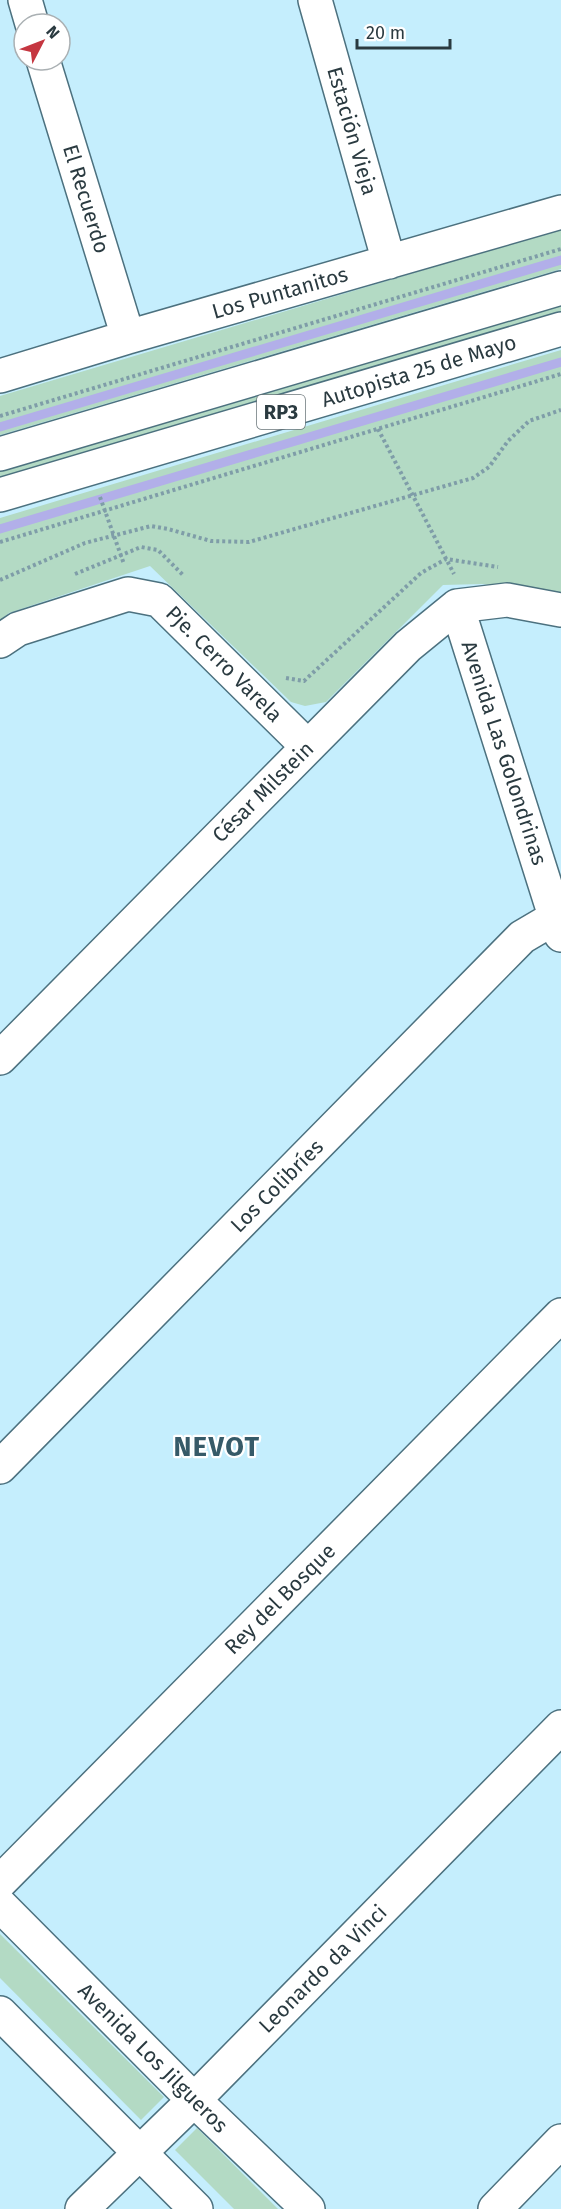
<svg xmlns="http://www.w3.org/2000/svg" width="561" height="2209" viewBox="0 0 561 2209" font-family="'Fira Sans',sans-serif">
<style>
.green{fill:#b3dac4}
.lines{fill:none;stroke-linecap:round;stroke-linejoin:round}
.stream{stroke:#b2afe9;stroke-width:9}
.minor-casing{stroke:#4c717f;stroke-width:36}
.major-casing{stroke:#4c717f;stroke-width:36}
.path{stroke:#7f9da8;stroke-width:4;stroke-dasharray:3 3;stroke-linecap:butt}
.minor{stroke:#fff;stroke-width:33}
.major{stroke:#fff;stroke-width:33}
.labels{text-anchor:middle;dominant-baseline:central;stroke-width:4.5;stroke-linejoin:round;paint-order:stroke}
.shield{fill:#fff;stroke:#6a7579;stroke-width:1.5}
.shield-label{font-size:20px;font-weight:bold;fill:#2a3a40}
.street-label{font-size:21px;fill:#2a3a40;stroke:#fff}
.district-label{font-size:27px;font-weight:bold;letter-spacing:1.5px;fill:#365a68;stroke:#fff}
</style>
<rect width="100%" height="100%" fill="#c5eefd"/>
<path class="green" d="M561,229V269L0,435V396Z
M561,299V314L0,481V467Z
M561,350V598L483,584L443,585L326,702L305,706L291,702L150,566L9,613L0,620V518Z
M0,1934L164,2097L141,2120L0,1978Z
M197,2128L278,2209H234L175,2150Z"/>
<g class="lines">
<path class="stream" d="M0,427L561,260
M0,529L561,362"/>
<g class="minor-casing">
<path id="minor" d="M25,0L32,24
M315,0L389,262
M43,60L128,337
M0,376L128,337L561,212
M457,606L561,935
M0,641L18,629L128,594L159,600L308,747
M0,1058L408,646L457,606L507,600L561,610
M0,1467L522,937L556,917H561
M0,1882L561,1315
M0,1905L194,2100L308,2209
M0,2013L196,2209
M82,2209L194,2100L561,1727
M495,2209L561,2141"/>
</g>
<g class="major-casing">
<path id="major" d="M0,454L561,288
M0,495L561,329"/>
</g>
<path class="path" d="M0,416L561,249
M378,429L454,574
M100,497L124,564
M0,542L561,374
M75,574L141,547L158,550L183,575
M0,580L85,543L151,526L168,529L211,541L249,542L473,478L489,467L508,441L529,421L561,410
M286,678L304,681L421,573L446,559L498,567"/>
<use href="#minor" class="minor"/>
<use href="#major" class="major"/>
</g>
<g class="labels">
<rect class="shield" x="257" y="395" width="48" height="34" rx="4.5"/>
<g class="shield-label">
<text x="281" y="412">RP3</text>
</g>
<g class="street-label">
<text transform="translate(352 131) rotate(74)">Estación Vieja</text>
<text transform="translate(86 199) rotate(73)">El Recuerdo</text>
<text transform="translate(280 293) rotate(-16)">Los Puntanitos</text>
<text transform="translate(419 371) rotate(-17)">Autopista 25 de Mayo</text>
<text transform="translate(224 664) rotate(45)">Pje. Cerro Varela</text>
<text transform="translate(504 753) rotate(72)">Avenida Las Golondrinas</text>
<text transform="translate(263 792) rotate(-45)">César Milstein</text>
<text transform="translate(277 1186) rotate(-45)">Los Colibríes</text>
<text transform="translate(280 1599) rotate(-45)">Rey del Bosque</text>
<text transform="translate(323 1969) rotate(-45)">Leonardo da Vinci</text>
<text transform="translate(153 2058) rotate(45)">Avenida Los Jilgueros</text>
</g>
<g class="district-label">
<text x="217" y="1447">NEVOT</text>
</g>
</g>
<g transform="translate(42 42) rotate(48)"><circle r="28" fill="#ffffff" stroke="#aab0b3" stroke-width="1.5"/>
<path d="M0-4.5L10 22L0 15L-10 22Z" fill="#c53640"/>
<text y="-9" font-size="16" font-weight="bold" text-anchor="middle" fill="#2a3a40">N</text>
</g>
<path d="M357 39v9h93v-9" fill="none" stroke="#2a3a40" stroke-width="3"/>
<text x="366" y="39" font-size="18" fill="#2a3a40" stroke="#ffffff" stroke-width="4.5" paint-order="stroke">20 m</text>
</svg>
